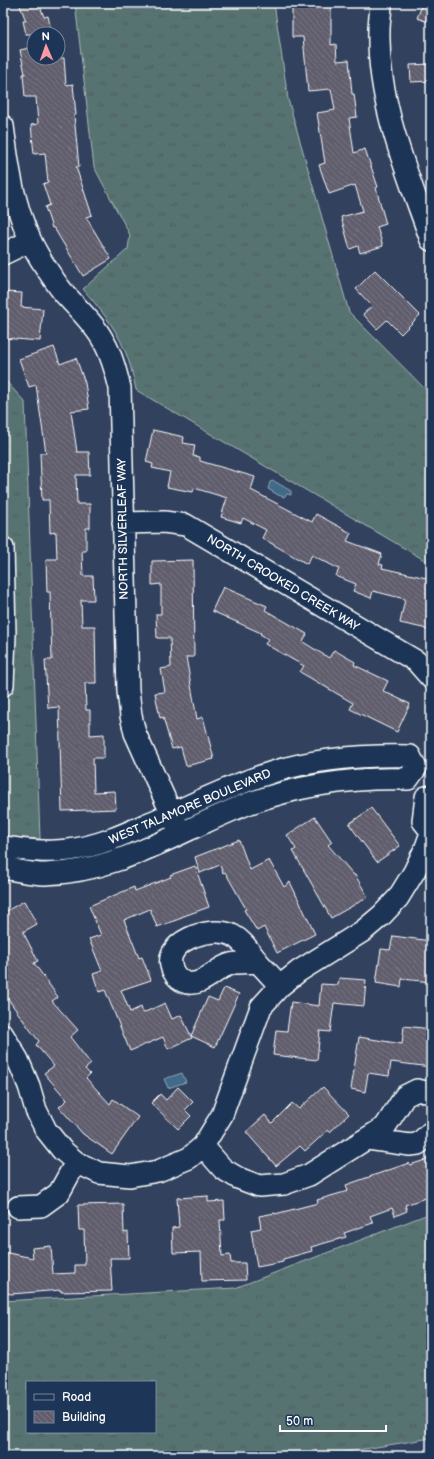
<svg xmlns="http://www.w3.org/2000/svg" width="434" height="1459" viewBox="0 0 434 1459" font-family="'Balsamiq Sans',sans-serif">
<style>
.grass{fill:url(#grass-tufts);stroke:#aab9b8;fill-rule:evenodd}
.water{fill:#416b88;stroke:#8da6b8}
.building{fill:url(#building-back-hatch);stroke:#fff}
.lines{fill:none;stroke-linecap:round;stroke-linejoin:round}
.minor-casing{stroke:#fff;stroke-width:24}
.minor{stroke:#1d3557;stroke-width:21}
.labels{text-anchor:middle;dominant-baseline:central;stroke-width:3;stroke-linejoin:round;paint-order:stroke}
.street-label{font-size:12px;fill:#fff;stroke:#1d3557}
</style>
<defs>
<pattern id="grass-tufts" width="24" height="20" patternUnits="userSpaceOnUse"><rect width="24" height="20" fill="#567371"/><path d="M3 7l-1-3M5 7V3M7 7l1-3M15 17l-1-3M17 17v-4M19 17l1-3" fill="none" stroke="#505c5b"/></pattern>
<pattern id="building-back-hatch" width="6" height="6" patternUnits="userSpaceOnUse"><rect width="6" height="6" fill="#615d6d"/><path d="M-1 5l2 2M0 0l6 6M5-1l2 2" fill="none" stroke="#797583"/></pattern>
</defs>
<rect width="100%" height="100%" fill="#31415e"/>
<filter id="ink" filterUnits="userSpaceOnUse"><feTurbulence type="fractalNoise" baseFrequency=".025" numOctaves="2"/><feDisplacementMap in="SourceGraphic" scale="8" xChannelSelector="R" yChannelSelector="G"/><feConvolveMatrix kernelMatrix="1 2 1 2 8 2 1 2 1" color-interpolation-filters="sRGB"/></filter>
<g filter="url(#ink)">
<path class="grass" d="M75,3H274L288,99L349,312L431,395V564L136,390C127,343 113,324 83,289L128,249L130,235L94,167Z
M3,378L25,402L40,839L18,838L3,834Z
M431,1213V1438L322,1456H3V1301L235,1288ZM27,1382H155V1432H27Z"/>
<path class="water" d="M274,481L291,491V495L287,494L284,497L278,495L268,489L270,482Z
M182,1073L186,1082L168,1088L164,1079Z"/>
<path class="building" d="M19,3H39L44,17L48,16L52,34H26L23,21H26Z
M292,3H331V45L336,44L337,61L349,60L352,94H354L357,117L349,118L354,153L365,149L378,187L376,188L386,224L377,227L383,246L360,253L358,246L350,249L341,217L363,211L355,185L329,194L319,165L325,163L317,113L335,110L331,89L308,91L303,37H292Z
M423,3H431V23L417,18Z
M34,47V58H64L66,85L73,84L76,115H74L79,167H76L92,215L86,217L111,259L83,276L54,228H52L45,207L50,205L43,184L48,182L45,153L34,154L31,125L38,124L36,97H25L23,74H25L20,50Z
M431,64V81L411,82L410,65Z
M375,270L420,315L401,334L387,320L377,329L363,314L372,306L356,289Z
M5,292L22,293L21,307L43,309L40,341L3,338Z
M54,347L60,364L76,358L85,383L89,409L71,411L77,452H89L90,475H76L77,504H90V528H86V551H82L83,576H93L94,600H81L82,626H95L96,683H85L86,710H90V735L104,734V758H93L94,792L115,791L116,809L62,811L59,707L48,708L45,660H52L50,592H47L46,559H57L56,532L50,533L49,500H42L40,453H46L36,385L29,387L19,359Z
M153,430L184,437L183,443L195,445L193,456L200,457V461L255,477L251,490L312,522L316,514L351,533L347,541L382,554L379,564L383,565L382,568L431,579V632L423,628L400,623L405,599L373,591L371,598L353,591L356,584L336,576L339,569L312,555L307,564L262,538L266,530L243,518L241,523L221,517L227,498L194,488L193,492L167,487L170,472L152,468L153,464L146,462Z
M193,560L194,657H186L197,719L203,717L214,759L186,766L181,747L172,749L163,717L160,718L155,693L165,692L161,669L171,667L170,638H157L156,614H161V584L152,585V561Z
M223,587L267,606L265,610L307,634L303,642L329,658L334,650L355,662L354,665L388,681L383,691L410,704L397,732L350,709L353,703L300,672L304,666L265,644L268,639L260,634L261,633L212,611Z
M371,808L400,846L377,862L349,824Z
M315,817L332,842L328,845L354,875H355L368,897L331,918L293,851L296,849L287,835Z
M239,840L250,870L269,860L284,887L290,882L315,934L277,953L264,927L257,931L244,910L246,909L225,872L223,873L220,865L200,873L195,857Z
M195,866L209,907L181,917L182,918L157,927L150,909L124,920L139,958L142,957L151,980L121,990L130,1012L141,1007L143,1013L165,1003L172,1019L181,1015L191,1036L208,997L218,1001L224,988L239,994L215,1047L191,1036L192,1038L168,1049L163,1037L130,1051L105,990L99,992L93,974L102,971L89,939L101,935L89,906L134,887L135,891L171,877L170,875Z
M24,901L37,924L23,932L38,961L34,963L58,997L52,1001L78,1030L70,1037L91,1064L85,1069L90,1074L86,1078L110,1104L113,1099L138,1117L112,1154L83,1134L59,1107L67,1100L44,1073L54,1066L36,1045L39,1041L31,1031L3,992V913Z
M393,936L431,941V982L402,979L401,987L376,983L381,949L390,950Z
M339,978L366,980L364,1006L334,1003L330,1032L320,1031L317,1060L273,1055L276,1030L287,1031L291,1002L319,1006L321,984L338,985Z
M404,1026L431,1029V1067L391,1062L389,1076L368,1073L365,1092L351,1089L359,1037L402,1044Z
M178,1087L193,1102L185,1110L191,1116L178,1129L151,1103L160,1094L166,1100Z
M323,1087L349,1114L330,1132L328,1130L305,1151L300,1146L276,1166L246,1132L265,1115L272,1123L292,1103L299,1109Z
M431,1158V1196L405,1205L407,1211L395,1216L392,1208L370,1216L373,1223L344,1233L346,1237L311,1247L312,1251L283,1259V1262L257,1267L251,1230L261,1228L259,1216L275,1213V1214L318,1203L317,1200L348,1191L346,1185L409,1163L410,1165Z
M208,1196V1202L224,1201L225,1220H220L222,1256L230,1255L231,1263H245L246,1280L202,1281L201,1252L173,1253L172,1228L179,1227L177,1198Z
M123,1204L124,1233L128,1232L129,1258H110L112,1291L61,1292V1290L11,1294L3,1292V1252L33,1258L32,1248L51,1246L53,1274L75,1273V1265H85L84,1230H79L78,1205Z"/>
<g class="lines">
<g class="minor-casing">
<path id="minor" d="M381,3C381,12 379,21 379,30C377,103 407,172 431,240
M3,126C9,173 15,218 41,260C48,271 55,282 63,292C77,308 94,323 104,342C112,356 116,372 120,388L128,691L131,716L135,733L177,826
M3,254L30,241
M123,523L164,522L186,525L416,661L431,678
M3,548L5,635L3,685
M431,796L426,797L423,821L431,831
M3,847C25,850 47,853 69,850C98,846 121,836 147,824C188,807 230,785 273,772C318,758 364,755 410,756L416,768L408,779C354,777 301,785 250,803C181,829 121,872 45,874C31,874 17,870 3,868
M258,962C250,963 237,962 231,964C215,968 204,986 187,983C180,981 176,977 173,971C159,942 210,925 232,935C244,941 250,953 259,963C266,971 273,978 280,986
M3,1035L18,1060L29,1086L36,1110L46,1130L62,1150L76,1162L99,1173L130,1176L158,1171L189,1158L203,1146L222,1115L261,1007L280,986L299,971L363,931L382,915L398,898L414,872L426,847L431,833
M368,1139L410,1145L418,1144L431,1132
M203,1146L223,1169L238,1178L259,1186L284,1184L309,1175L385,1127L405,1096L417,1090L431,1093
M18,1207L41,1206L59,1193L76,1162"/>
</g>
<use href="#minor" class="minor"/>
</g>
</g>
<g class="labels">
<g class="street-label">
<text transform="translate(123 529) rotate(-91)">NORTH SILVERLEAF WAY</text>
<text transform="translate(283 583) rotate(31)">NORTH CROOKED CREEK WAY</text>
<text transform="translate(190 807) rotate(-23)">WEST TALAMORE BOULEVARD</text>
</g>
</g>
<rect width="434" height="1459" fill="none" stroke="#1d3557" stroke-width="16"/>
<rect x="8" y="8" width="418" height="1443" fill="none" stroke="#fff" stroke-width="1.5" filter="url(#ink)"/>
<rect x="26" y="1381" width="130" height="52" fill="#1d3557" stroke="#77869a"/>
<rect x="34" y="1394" width="20" height="6" fill="#1d3557" stroke="#77869a"/>
<text x="62" y="1401" font-size="12" fill="#ffffff">Road</text>
<rect x="34" y="1411" width="20" height="12" fill="url(#building-back-hatch)" stroke="#77869a"/>
<text x="62" y="1421" font-size="12" fill="#ffffff">Building</text>
<g transform="translate(46 46) rotate(358)"><circle r="19" fill="#1d3557" stroke="#77869a"/>
<path d="M0-3L7 15L0 10L-7 15Z" fill="#ff9aa2"/>
<text y="-6" font-size="11" font-weight="bold" text-anchor="middle" fill="#ffffff">N</text>
</g>
<path d="M280 1425v6h106v-6" fill="none" stroke="#ffffff" stroke-width="2"/>
<text x="286" y="1425" font-size="12" fill="#ffffff" stroke="#1d3557" stroke-width="3" paint-order="stroke">50 m</text>
</svg>
